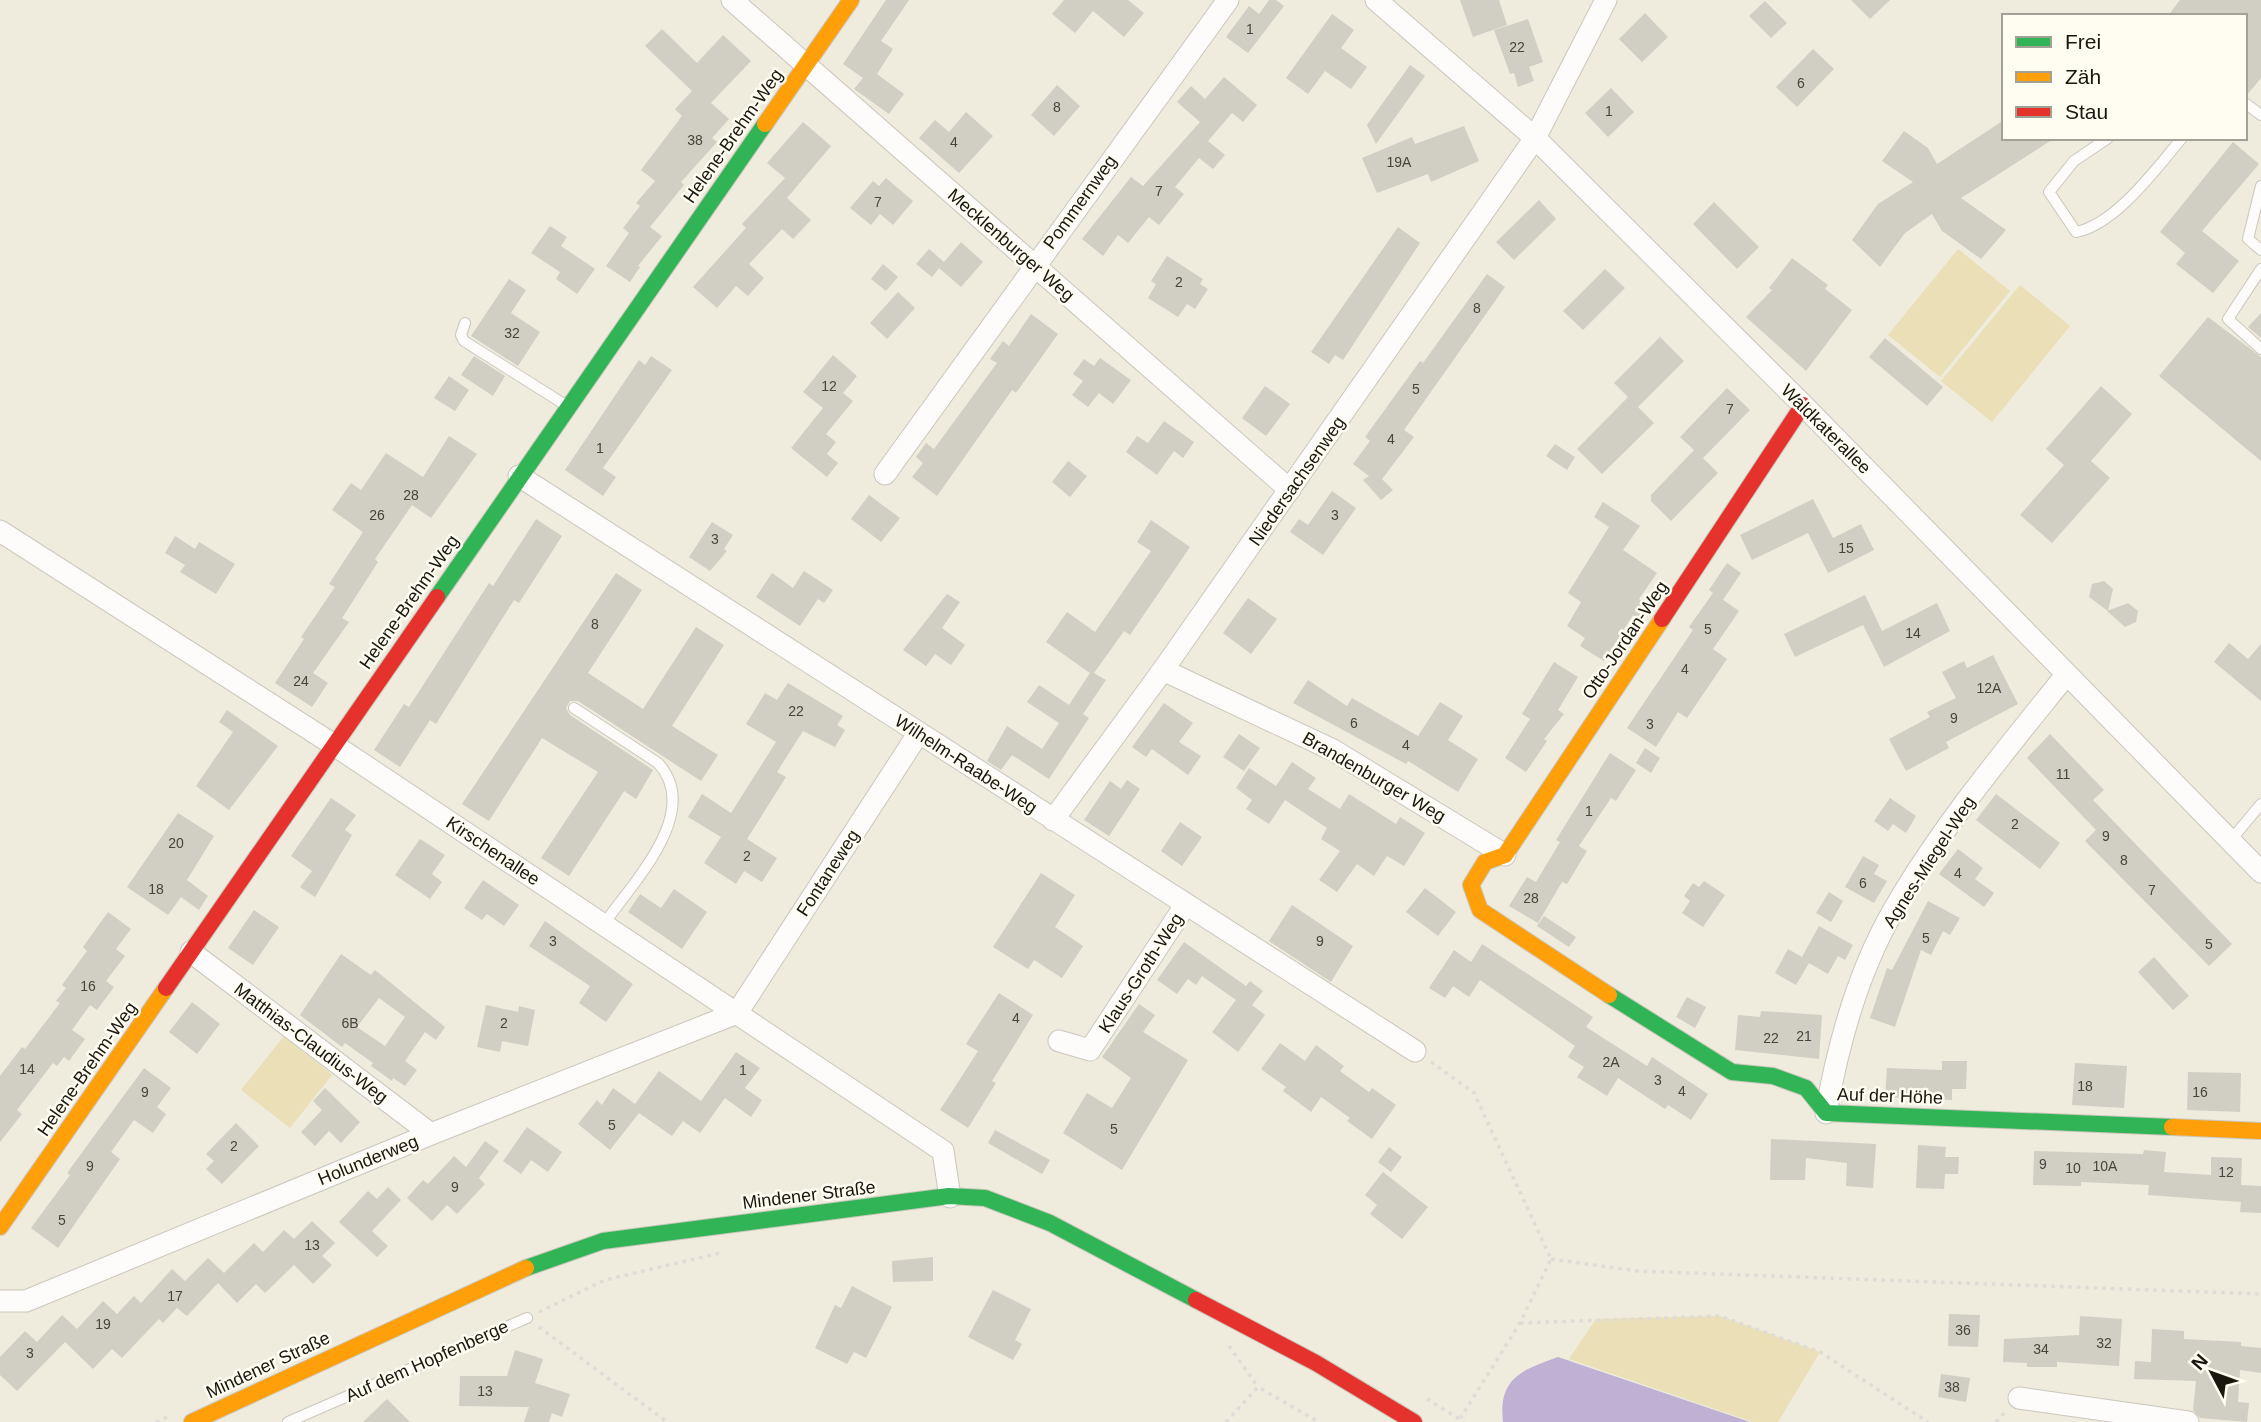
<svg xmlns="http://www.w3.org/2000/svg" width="2261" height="1422" viewBox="0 0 2261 1422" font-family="Arial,sans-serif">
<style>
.green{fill:#eadfb6}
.water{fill:#bfb1d4}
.building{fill:#d1cec4;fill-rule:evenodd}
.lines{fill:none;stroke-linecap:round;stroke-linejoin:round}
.lane-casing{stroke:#cac7bc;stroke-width:12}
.street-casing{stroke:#cac7bc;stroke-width:23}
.fast-casing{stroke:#cac7bc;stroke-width:18}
.slow-casing{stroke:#cac7bc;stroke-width:18}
.jam-casing{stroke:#cac7bc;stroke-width:18}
.path{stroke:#dddcd7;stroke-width:3.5;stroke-dasharray:3.5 5;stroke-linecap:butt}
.lane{stroke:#fdfcfa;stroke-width:10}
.street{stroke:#fdfcfa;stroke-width:21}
.fast{stroke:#30b455;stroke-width:16}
.slow{stroke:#ff9f0a;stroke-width:16}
.jam{stroke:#e5322d;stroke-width:16}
.labels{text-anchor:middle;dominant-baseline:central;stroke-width:5;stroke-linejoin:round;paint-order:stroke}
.number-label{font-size:14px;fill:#46443b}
.street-label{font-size:18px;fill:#18160d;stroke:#fffcf2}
</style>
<rect width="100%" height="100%" fill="#efebdd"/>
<path class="green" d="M1958,249L2010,291L1940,377L1888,335Z
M2020,285L2070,326L1992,422L1941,381Z
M284,1036L332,1075L290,1128L241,1090Z
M1720,1316L1820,1352L1778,1422H1753L1569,1359L1596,1319Z"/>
<path class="water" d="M1558,1357L1750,1422H1503C1498,1378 1522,1370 1558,1357Z"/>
<path class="building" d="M886,0H909L881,41L893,49L877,74L904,94L889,114L854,89L863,78L843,64Z
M1064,0H1128L1144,13L1124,37L1093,11L1075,33L1052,14Z
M1269,0H1276L1284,6L1248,53L1226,37L1249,6L1259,14Z
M1460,0H1499L1507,25L1473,37Z
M1851,0H1890L1870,19Z
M2180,0H2261V78L2247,95L2245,16H2168Z
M1765,1L1787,23L1771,38L1749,16Z
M1645,13L1668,37L1642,62L1619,39Z
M1332,14L1354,30L1341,48L1367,67L1351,89L1325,71L1308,94L1286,78Z
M1528,19L1543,62L1529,67L1534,81L1518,87L1514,73L1510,74L1494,30Z
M662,29L697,63L723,35L751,61L711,103L729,119L712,138L717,142L681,182L684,185L650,227L662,236L638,266L640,267L630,282L606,266L629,233L623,228L640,206L636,203L655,181L641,170L682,116L675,109L692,91L645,46Z
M1813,49L1834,69L1797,107L1776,87Z
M1410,65L1425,76L1376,144L1367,125Z
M1224,77L1257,105L1243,122L1232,113L1208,141L1225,155L1213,169L1199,158L1175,187L1184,194L1159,225L1149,217L1128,243L1118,235L1103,256L1082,239L1131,177L1143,186L1200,122L1177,102L1191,86L1205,99Z
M1057,85L1080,106L1054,136L1031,115Z
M1611,88L1634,112L1608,137L1585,113Z
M966,112L993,136L959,173L919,138L935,120L949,132Z
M2004,120V138H2055L1961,198L2006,230L1981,259L1942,231L1932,214L1905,233L1880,267L1852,240L1878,204L1913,182L1882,161L1904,131L1928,148L1937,164Z
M803,122L831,146L787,198L811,220L793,239L782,229L749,264L764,278L748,296L736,286L717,308L693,287L746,228L742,224L785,178L767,163Z
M1464,126L1479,161L1431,182L1428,174L1377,193L1362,158L1412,137L1415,144Z
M2233,142L2259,164L2202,231L2239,261L2213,293L2176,264L2185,253L2160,232Z
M886,178L913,201L893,225L880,214L871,225L850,208L873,181L879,186Z
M1539,200L1556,219L1514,260L1496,242Z
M1714,202L1759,247L1737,269L1693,224Z
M550,226L567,237L561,246L595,269L577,294L556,279L560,272L531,253Z
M1398,227L1420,243L1343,360L1335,355L1329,364L1311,352Z
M961,242L983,262L961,287L939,268Z
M929,249L944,262L932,277L916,264Z
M1167,256L1203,279L1200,284L1208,289L1195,309L1187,304L1178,317L1148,298L1156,284L1151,281Z
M1792,258L1828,285L1825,289L1852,310L1806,371L1746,317L1772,290L1769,288Z
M883,264L898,277L886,291L871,279Z
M1605,269L1625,288L1583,330L1563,311Z
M1487,274L1505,287L1404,430L1414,437L1382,479L1393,490L1381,500L1363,480L1369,476L1353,464L1370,441L1365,437L1420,361L1423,363Z
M509,279L526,290L511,313L540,332L518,366L471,336Z
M898,292L915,308L887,339L870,323Z
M2261,313V338L2248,327Z
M1031,314L1058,334L1016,393L1012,390L937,496L912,477L923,463L916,457L926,443L934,449L997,363L990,359L1003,341L1009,346Z
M2208,317L2261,357V461L2159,376Z
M1660,337L1684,361L1638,407L1654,423L1602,474L1577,449L1628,397L1614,383Z
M1885,338L1943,387L1927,406L1869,357Z
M833,355L857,376L843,393L853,401L826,434L836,442L827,454L838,463L827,477L791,448L823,408L803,392Z
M474,356L505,376L493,396L461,375Z
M651,356L672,370L603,468L616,477L603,496L565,470L639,360L645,365Z
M1100,358L1131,380L1113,404L1099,393L1088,407L1072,395L1083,381L1073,374L1084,359L1094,366Z
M449,376L469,390L455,411L434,398Z
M1265,386L1290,404L1266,436L1242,418Z
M2101,386L2132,414L2091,461L2110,478L2052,543L2020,515L2064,465L2046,449Z
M1727,388L1750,410L1703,458L1718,473L1671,521L1651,501V495L1694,450L1680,437Z
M1164,421L1194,442L1183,458L1174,451L1157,475L1126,452L1137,436L1148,443Z
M449,436L477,454L431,518L412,505L375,559L378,562L342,618L349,622L313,673L328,683L312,707L275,683L304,639L301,637L335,587L329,584L363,532L332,510L351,483L361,490L386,453L423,477Z
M1555,444L1575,457L1567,470L1546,456Z
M1068,461L1087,476L1070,497L1052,482Z
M1332,491L1356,508L1323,555L1290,532L1299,519L1308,525Z
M869,495L900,518L881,542L851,519Z
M1813,499L1833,538L1861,524L1874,550L1828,573L1808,533L1752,560L1740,535Z
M1603,502L1640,526L1623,550L1657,573L1639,599L1649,606L1640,620L1633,615L1604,661L1580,646L1585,638L1567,626L1581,602L1568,593L1609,527L1594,517Z
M536,519L562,536L519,603L514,600L436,724L430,720L400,767L374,750L404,704L409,707L489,583L493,586Z
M1151,520L1190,547L1130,635L1124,631L1094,673L1106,680L1083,714L1089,718L1049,779L1012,755L1001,770L987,761L1007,726L1042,749L1059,723L1027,702L1039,685L1069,705L1090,673L1046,642L1067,612L1095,632L1151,551L1137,542Z
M712,522L733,535L724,549L727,551L710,571L689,557Z
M175,536L195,549L199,542L235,564L216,594L180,572L185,565L165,553Z
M1727,563L1741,573L1723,600L1719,597L1739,611L1713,649L1727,659L1687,718L1678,712L1656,747L1627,728L1693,630L1689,627L1713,593L1709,590Z
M804,571L833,590L824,603L818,599L800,626L756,597L772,573L793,588Z
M616,573L642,590L588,673L643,709L696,627L724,645L672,726L718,755L701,781L578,701H570L566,708L570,715L653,770L636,799L624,791L569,876L541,858L598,772L542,738L489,821L462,804Z
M2104,581L2113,589L2108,611L2089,597L2092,584Z
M947,594L960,602L942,628L965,645L951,665L935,654L926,666L903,650Z
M1865,595L1882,631L1937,603L1950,631L1884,667L1863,625L1795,657L1784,634Z
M1248,598L1277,619L1251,654L1223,633Z
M2128,603L2138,611L2136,622L2125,627L2107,611Z
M2229,643L2248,659L2261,644V701L2214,662Z
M1993,655L2018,704L1946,742L1949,748L1906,771L1889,739L1930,717L1927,712L1956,698L1942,672L1964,661L1967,668Z
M1554,662L1578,677L1558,710L1564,714L1544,739L1547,741L1526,772L1505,758L1530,719L1522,714Z
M1308,680L1347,706L1352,698L1418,736L1440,702L1463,716L1448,740L1478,759L1458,792L1408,761L1406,764L1293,703Z
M788,683L843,716L837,725L845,730L835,747L803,731L777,772L786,777L747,839L777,858L762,882L744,871L736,884L704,863L721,837L688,817L702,794L731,813L776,742L746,724L765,693L777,700Z
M1164,703L1193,723L1179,742L1201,756L1188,775L1152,749L1146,757L1132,747Z
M227,710L278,746L229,810L196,786L233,732L219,722Z
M1239,734L1260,748L1244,771L1223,757Z
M2050,734L2104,790L2093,800L2232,944L2209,966L2085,841L2096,830L2027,758Z
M1645,748L1660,758L1651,773L1636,763Z
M1610,753L1636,770L1616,801L1611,798L1579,846L1587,851L1567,884L1562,882L1538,923L1509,906L1527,877L1536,882L1560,842L1556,840Z
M1292,762L1316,778L1308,789L1340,809L1349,794L1396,824L1400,817L1425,833L1404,866L1387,856L1374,876L1357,864L1337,892L1319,880L1340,851L1321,839L1327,828L1285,800L1269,824L1246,809L1252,800L1236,788L1249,768L1276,786Z
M1127,780L1140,789L1109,836L1084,820L1110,781L1121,789Z
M1996,794L2060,843L2040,869L1976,820Z
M331,798L356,815L345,830L352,835L315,897L300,887L312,871L291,856Z
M1890,798L1916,816L1906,833L1893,824L1888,831L1874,821Z
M178,813L214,836L187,880L208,896L199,910L181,897L168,915L127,887Z
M1180,822L1202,837L1182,866L1161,851Z
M420,839L445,855L432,874L442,882L430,899L395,875Z
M1958,849L1983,868L1975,879L1994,893L1984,907L1939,874Z
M1863,856L1879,865L1874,874L1887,881L1874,903L1845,887Z
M1041,873L1075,895L1055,927L1083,946L1062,978L1034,960L1028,969L993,947Z
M483,880L519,905L504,926L487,914L482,920L464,908Z
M1704,881L1725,895L1703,927L1682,913L1690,901L1684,896L1693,883L1699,887Z
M1425,888L1456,912L1438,936L1406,912Z
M674,889L707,912L682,949L628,912L640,894L661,908Z
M1829,892L1843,901L1831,922L1816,913Z
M1928,901L1960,918L1950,935L1943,931L1931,955L1921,950L1895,1027L1870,1018L1887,968L1892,970Z
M1292,905L1353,946L1331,982L1269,941Z
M254,910L279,927L253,965L228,948Z
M108,912L131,929L116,949L125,956L106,981L114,987L97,1010L90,1005L72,1030L85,1039L69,1061L64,1057L57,1066L53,1063L17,1110L22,1114L0,1142V1076L22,1047L25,1049L60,1003L56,1001L66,988L62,985L87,951L83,947Z
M1544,916L1576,937L1569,947L1537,926Z
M545,921L633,984L606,1022L579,1003L590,986L529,946Z
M1819,926L1853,945L1845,960L1838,956L1828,974L1809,963L1796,985L1775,973L1788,949L1802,957Z
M1184,942L1246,986L1250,981L1263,991L1252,1005L1265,1015L1238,1052L1212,1032L1236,1000L1202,976L1196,985L1188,979L1177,994L1157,980Z
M1482,944L1593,1017L1586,1027L1647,1066L1652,1057L1708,1094L1691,1120L1668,1105L1665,1109L1618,1078L1607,1096L1577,1077L1584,1067L1568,1057L1575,1046L1480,980L1469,997L1453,986L1445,998L1429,988L1454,950L1471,962Z
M341,954L371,975L375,970L445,1027L436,1040L425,1032L405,1061L417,1070L405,1086L393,1078L392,1081L371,1066L373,1063L345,1043L342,1047L300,1015ZM379,998L405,1017L385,1046L357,1027Z
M2154,957L2189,996L2173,1010L2138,972Z
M999,993L1033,1015L992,1081L996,1083L968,1128L940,1110L978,1051L966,1044Z
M1687,997L1706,1007L1695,1028L1676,1017Z
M192,1002L220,1024L197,1054L169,1032Z
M1139,1004L1155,1015L1143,1032L1188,1060L1122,1170L1063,1133L1087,1093L1112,1108L1131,1078L1102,1057Z
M486,1005L518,1012L519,1006L535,1010L528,1046L502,1041L500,1052L477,1047Z
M1761,1011L1822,1015L1819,1059L1735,1050L1738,1015L1760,1017Z
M1280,1043L1305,1061L1316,1045L1344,1066L1340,1071L1369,1092L1372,1088L1396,1105L1372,1139L1347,1121L1350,1118L1321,1097L1311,1112L1283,1091L1286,1087L1261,1069Z
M736,1052L760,1068L745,1088L762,1100L751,1117L725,1098L700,1133L683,1121L672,1136L639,1113L610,1150L578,1124L597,1100L602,1105L613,1088L635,1104L659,1071L701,1101Z
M1942,1061H1967L1966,1089H1952V1100L1885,1097L1887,1068L1942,1070Z
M2075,1063L2127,1066L2124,1108L2072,1105Z
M144,1068L171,1088L157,1107L166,1114L153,1133L134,1120L111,1152L120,1159L58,1248L31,1228L70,1175L67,1173Z
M2188,1072L2241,1073L2240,1112L2187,1110Z
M325,1088L360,1122L341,1143L329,1131L315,1146L301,1132L322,1110L313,1101Z
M236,1123L259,1146L222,1184L206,1169L214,1161L206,1154Z
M527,1127L562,1152L548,1172L531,1160L521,1174L503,1161Z
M995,1130L1050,1160L1042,1174L988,1143Z
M1771,1139L1876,1144L1873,1188L1846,1186L1847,1163L1806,1158L1805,1180H1770Z
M485,1141L499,1151L479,1178L485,1184L457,1214L447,1205L432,1221L407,1198L423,1180L428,1184L454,1156L466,1167Z
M1918,1145L1946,1147L1945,1157H1959L1958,1174H1945L1944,1189L1916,1188Z
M1389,1147L1402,1157L1391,1172L1378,1162Z
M2144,1150L2166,1152L2164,1172L2211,1175V1157L2242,1158L2241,1185L2261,1186V1213L2240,1212L2241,1202L2148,1195L2149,1185L2081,1182V1186L2033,1185L2034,1151L2143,1154Z
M1383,1172L1428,1207L1402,1239L1370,1214L1377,1205L1365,1195Z
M388,1187L401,1200L372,1231L388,1246L377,1257L339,1222L368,1191L377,1199Z
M312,1221L335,1243L322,1256L332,1265L313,1284L294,1265L265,1293L256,1284L237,1303L218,1283L187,1316L177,1308L163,1323L159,1319L122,1358L112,1349L93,1369L65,1342L17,1391L0,1375V1357L25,1331L37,1342L62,1315L77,1329L103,1301L117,1314L134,1296L141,1303L172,1269L185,1281L208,1258L224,1273L254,1243L263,1252L284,1230L294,1239Z
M933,1257V1281L893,1282L892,1261Z
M852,1286L892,1307L866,1358L854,1352L847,1364L815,1348L835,1305L841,1308Z
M993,1290L1031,1309L1015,1340L1022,1344L1013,1360L968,1337Z
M1949,1314L1980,1315L1978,1347L1948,1346Z
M2080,1316L2122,1319L2119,1366L2057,1362V1367H2027V1363L2003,1362L2004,1339L2079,1335Z
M2152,1329L2184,1331V1339L2241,1342V1346L2261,1348V1373L2240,1370L2238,1402L2249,1403L2247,1422L2200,1418L2193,1410L2196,1381L2134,1379L2135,1361L2151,1362Z
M515,1350L543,1359L535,1383L570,1394L562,1417L552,1413L549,1422H524L529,1407L459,1406L460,1376H507Z
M1941,1374L1970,1378L1966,1402L1938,1397Z
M387,1399L410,1422H363Z"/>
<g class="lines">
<g class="lane-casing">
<path id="lane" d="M2245,103L2261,115
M2108,138L2074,161L2049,192L2076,232C2116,224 2156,169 2182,138
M2261,186L2248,239L2261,250
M2261,269L2228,319L2261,349
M465,323L461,335L464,341L567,406
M574,708L658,763C703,812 633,882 604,924
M2231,840L2261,804
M288,1422L527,1318"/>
</g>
<g class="street-casing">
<path id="street" d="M732,0L1290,490
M1376,0L1535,138L1803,405L2261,872
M885,474L1228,0
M519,476L1415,1051
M0,531L334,745L943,1151L950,1197
M1163,670L1333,750L1505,855
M1053,820L1163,670L1535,138L1606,0
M191,952L431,1134
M1059,1041L1090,1050L1186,904
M1826,1113C1838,1044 1858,972 1893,911C1941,827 2006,750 2066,675
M0,1301H26L431,1134L737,1013L918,734
M2019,1398L2188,1422"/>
</g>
<g class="fast-casing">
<path id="fast" d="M437,597L765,124
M1609,995L1732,1072L1773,1076L1806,1088L1826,1113L2172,1127
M526,1268L603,1241L949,1196L985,1198L1050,1223L1196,1300"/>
</g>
<g class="slow-casing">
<path id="slow" d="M765,124L851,0
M1609,995L1480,910L1471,885L1485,862L1505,855L1662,619
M2172,1127L2261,1131
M0,1227L166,988
M192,1422L526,1268"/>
</g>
<g class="jam-casing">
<path id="jam" d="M1662,619L1803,405
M166,988L437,597
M1196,1300L1316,1363L1414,1422"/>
</g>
<path class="path" d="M1431,1062L1474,1093L1551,1259L1520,1323L1458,1422
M1551,1259L1637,1271L2261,1294
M539,1312L605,1280L724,1252
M1520,1323L1720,1316L1820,1352L1928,1422
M539,1327L667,1422
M1229,1346L1258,1387
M1427,1399L1464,1422
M156,1422L167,1417
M1226,1422L1258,1387L1319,1422
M1996,1422L2005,1412"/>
<use href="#lane" class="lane"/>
<use href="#street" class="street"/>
<use href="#fast" class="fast"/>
<use href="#slow" class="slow"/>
<use href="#jam" class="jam"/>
</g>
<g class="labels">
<g class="number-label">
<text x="1250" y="29">1</text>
<text x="1517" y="47">22</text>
<text x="1801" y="83">6</text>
<text x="1057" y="107">8</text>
<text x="1609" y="111">1</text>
<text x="695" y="140">38</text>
<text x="954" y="142">4</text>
<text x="1399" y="162">19A</text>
<text x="1159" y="191">7</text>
<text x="878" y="202">7</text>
<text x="1179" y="282">2</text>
<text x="1477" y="308">8</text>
<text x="512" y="333">32</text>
<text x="829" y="386">12</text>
<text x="1416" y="389">5</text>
<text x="1730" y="409">7</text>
<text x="1391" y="439">4</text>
<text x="600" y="448">1</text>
<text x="411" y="495">28</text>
<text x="377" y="515">26</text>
<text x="1335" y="515">3</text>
<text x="715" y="539">3</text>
<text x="1846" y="548">15</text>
<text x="595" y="624">8</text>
<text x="1708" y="629">5</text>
<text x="1913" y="633">14</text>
<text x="1685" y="669">4</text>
<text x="301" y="681">24</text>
<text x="1989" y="688">12A</text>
<text x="796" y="711">22</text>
<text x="1954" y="718">9</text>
<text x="1354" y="723">6</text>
<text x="1650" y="724">3</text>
<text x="1406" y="745">4</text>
<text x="2063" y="774">11</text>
<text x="1589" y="811">1</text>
<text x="2015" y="824">2</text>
<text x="2106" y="836">9</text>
<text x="176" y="843">20</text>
<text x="747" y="856">2</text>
<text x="2124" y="860">8</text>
<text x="1958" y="873">4</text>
<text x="1863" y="883">6</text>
<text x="156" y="889">18</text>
<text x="2152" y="890">7</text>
<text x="1531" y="898">28</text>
<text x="1926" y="938">5</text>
<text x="553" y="941">3</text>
<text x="1320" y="941">9</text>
<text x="2209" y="944">5</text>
<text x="88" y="986">16</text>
<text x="1016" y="1018">4</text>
<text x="350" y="1023">6B</text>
<text x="504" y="1023">2</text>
<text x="1804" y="1036">21</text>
<text x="1771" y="1038">22</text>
<text x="1611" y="1062">2A</text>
<text x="27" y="1069">14</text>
<text x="743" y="1070">1</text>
<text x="1658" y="1080">3</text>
<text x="2085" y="1086">18</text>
<text x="1682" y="1091">4</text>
<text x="145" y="1092">9</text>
<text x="2200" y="1092">16</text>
<text x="612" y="1125">5</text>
<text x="1114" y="1129">5</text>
<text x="234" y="1146">2</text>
<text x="2043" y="1164">9</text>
<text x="90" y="1166">9</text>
<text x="2105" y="1166">10A</text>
<text x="2073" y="1168">10</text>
<text x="2226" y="1172">12</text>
<text x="455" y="1187">9</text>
<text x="62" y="1220">5</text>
<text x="312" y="1245">13</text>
<text x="175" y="1296">17</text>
<text x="103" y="1324">19</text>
<text x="1963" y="1330">36</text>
<text x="2104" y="1343">32</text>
<text x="2041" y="1349">34</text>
<text x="30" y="1353">3</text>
<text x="1952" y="1387">38</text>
<text x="485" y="1391">13</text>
</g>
<g class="street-label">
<text transform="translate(733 136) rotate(-55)">Helene-Brehm-Weg</text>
<text transform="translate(1080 202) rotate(-54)">Pommernweg</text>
<text transform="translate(1011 245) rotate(41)">Mecklenburger Weg</text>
<text transform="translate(1826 429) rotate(45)">Waldkaterallee</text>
<text transform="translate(1297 481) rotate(-55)">Niedersachsenweg</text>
<text transform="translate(409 602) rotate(-55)">Helene-Brehm-Weg</text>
<text transform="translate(1625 640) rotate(-56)">Otto-Jordan-Weg</text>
<text transform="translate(966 764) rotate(33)">Wilhelm-Raabe-Weg</text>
<text transform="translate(1374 777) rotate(30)">Brandenburger Weg</text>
<text transform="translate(493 851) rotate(34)">Kirschenallee</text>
<text transform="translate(1929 862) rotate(-57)">Agnes-Miegel-Weg</text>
<text transform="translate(828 873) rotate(-57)">Fontaneweg</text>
<text transform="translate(1141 973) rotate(-57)">Klaus-Groth-Weg</text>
<text transform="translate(311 1043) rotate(37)">Matthias-Claudius-Weg</text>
<text transform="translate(87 1069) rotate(-55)">Helene-Brehm-Weg</text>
<text transform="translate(1890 1096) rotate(2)">Auf der Höhe</text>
<text transform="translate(368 1160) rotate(-22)">Holunderweg</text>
<text transform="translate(809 1195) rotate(-7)">Mindener Straße</text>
<text transform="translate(427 1361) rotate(-24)">Auf dem Hopfenberge</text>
<text transform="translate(268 1365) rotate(-25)">Mindener Straße</text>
</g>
</g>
<rect x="2002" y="14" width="245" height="126" fill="#fffcf2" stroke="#a3a096" stroke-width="2"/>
<rect x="2016" y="37" width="35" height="10" fill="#30b455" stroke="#a3a096" stroke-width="2"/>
<text x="2065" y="49" font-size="21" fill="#18160d">Frei</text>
<rect x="2016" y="72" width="35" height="10" fill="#ff9f0a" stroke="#a3a096" stroke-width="2"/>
<text x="2065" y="84" font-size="21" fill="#18160d">Zäh</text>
<rect x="2016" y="107" width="35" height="10" fill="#e5322d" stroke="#a3a096" stroke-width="2"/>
<text x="2065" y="119" font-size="21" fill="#18160d">Stau</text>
<g transform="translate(2212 1373) rotate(311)" stroke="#fffcf2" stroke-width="5" paint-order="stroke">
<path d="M0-5L12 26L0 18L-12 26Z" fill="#18160d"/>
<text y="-10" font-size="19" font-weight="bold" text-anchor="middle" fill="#18160d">N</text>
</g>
</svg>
